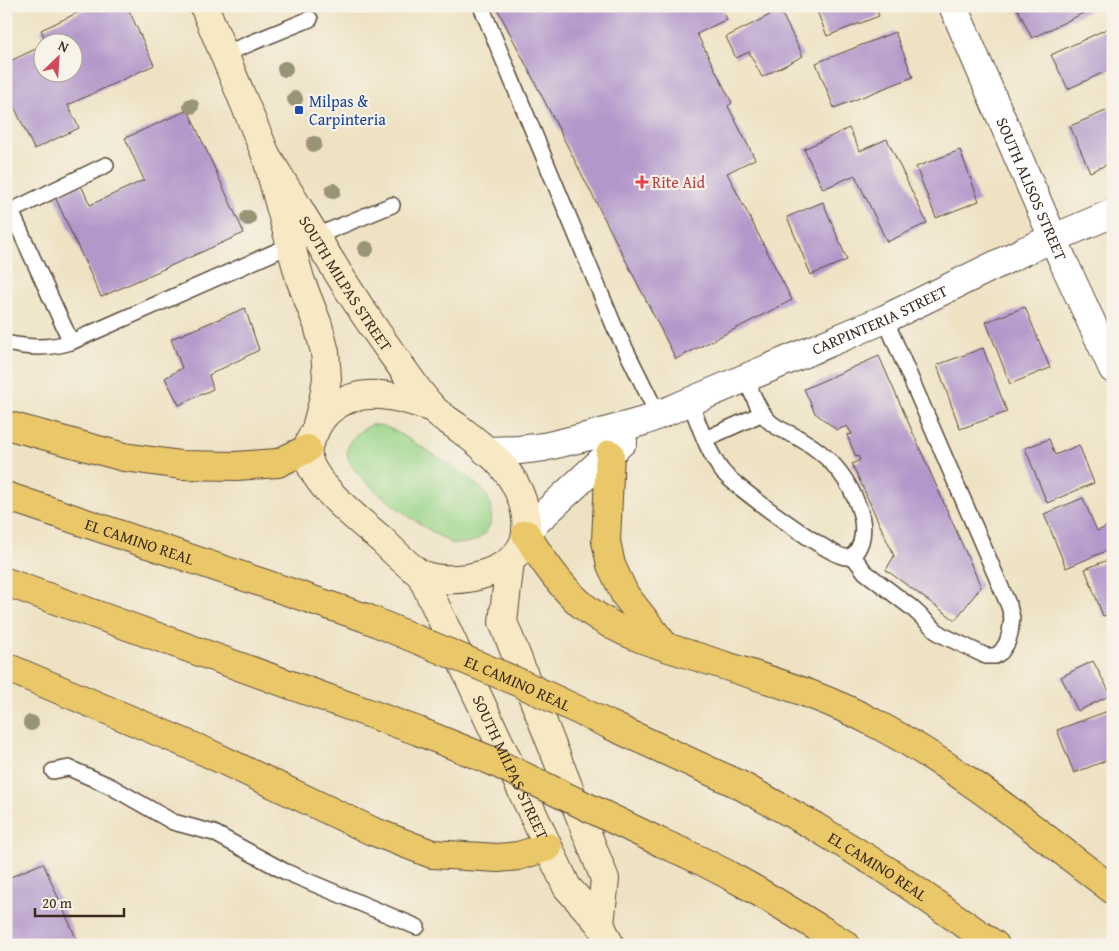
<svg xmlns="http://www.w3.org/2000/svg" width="1119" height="951" viewBox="0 0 1119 951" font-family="'Gentium Book Plus',serif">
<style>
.green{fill:#99d488;stroke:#6a7f53}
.building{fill:#b298ca}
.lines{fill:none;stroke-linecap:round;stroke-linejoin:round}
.service-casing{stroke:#564637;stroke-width:18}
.minor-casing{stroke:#564637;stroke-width:30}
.tertiary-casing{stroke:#564637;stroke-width:30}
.secondary-casing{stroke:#564637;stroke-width:30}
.motorway-casing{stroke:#564637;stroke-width:30}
.service{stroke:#fff;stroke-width:15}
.minor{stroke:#fff;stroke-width:28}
.tertiary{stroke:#fff;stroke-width:28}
.secondary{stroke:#f7e9c3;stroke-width:28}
.motorway{stroke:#eac769;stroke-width:28}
.motorway-bridge-casing{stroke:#564637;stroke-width:30;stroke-linecap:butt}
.motorway-bridge{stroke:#eac769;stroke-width:28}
.tree{fill:#989477}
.transit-dot{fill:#1a4fb4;stroke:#f7f3e8;stroke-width:2}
.health-dot{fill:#e0444e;stroke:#f7f3e8;stroke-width:2}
.labels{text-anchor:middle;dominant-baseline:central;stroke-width:4.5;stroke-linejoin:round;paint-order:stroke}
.transit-label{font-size:16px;fill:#164399;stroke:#f7f3e8;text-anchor:start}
.health-label{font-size:16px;fill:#be3a42;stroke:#f7f3e8;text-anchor:start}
.street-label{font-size:16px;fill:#3b2a1e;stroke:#f7f3e8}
</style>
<rect width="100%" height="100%" fill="#f7f3e8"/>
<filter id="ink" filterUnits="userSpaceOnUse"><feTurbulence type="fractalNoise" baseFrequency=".02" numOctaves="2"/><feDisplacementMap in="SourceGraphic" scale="10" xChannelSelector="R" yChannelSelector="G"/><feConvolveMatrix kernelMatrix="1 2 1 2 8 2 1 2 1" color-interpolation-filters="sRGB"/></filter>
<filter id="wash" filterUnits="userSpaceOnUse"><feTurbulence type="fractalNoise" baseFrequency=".0096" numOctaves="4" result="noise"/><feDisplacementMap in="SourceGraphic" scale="20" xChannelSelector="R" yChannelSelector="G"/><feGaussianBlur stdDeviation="1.12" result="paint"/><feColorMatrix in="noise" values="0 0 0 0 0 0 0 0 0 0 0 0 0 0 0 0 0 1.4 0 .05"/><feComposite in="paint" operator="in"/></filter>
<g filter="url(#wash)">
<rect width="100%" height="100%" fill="#eee2c3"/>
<path class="green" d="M371,425C376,425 381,425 386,427C402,433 476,480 485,493C494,506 495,523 483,535C475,543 463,545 451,543C429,531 348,479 347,453C347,439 360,431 371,425Z"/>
<g id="blocks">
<path class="building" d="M92,6H127L154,65L68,105L79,128L34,149L6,89V63L42,46V72H72V42H47L41,30Z
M496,6H720L727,19L697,34L732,103L728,106L755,159L727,173L792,300L676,359Z
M815,6H875L879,16L827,36Z
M1016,6H1098L1032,38Z
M780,10L803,56L762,77L749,52L736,58L726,37Z
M1113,26V68L1068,89L1051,55Z
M895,32L913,77L834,108L816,63Z
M1113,108V162L1090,172L1070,126Z
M188,110L244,233L101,297L55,197L81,185L90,205L144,180L125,138Z
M849,128L860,151L887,139L927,223L887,242L855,175L823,189L804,149Z
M960,150L979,201L936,218L916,167Z
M823,202L847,260L811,275L787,217Z
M1025,307L1050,368L1010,384L986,322Z
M245,308L259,350L209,375L213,389L179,405L165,378L182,368L171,339Z
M983,348L1007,412L960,429L937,365Z
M879,356L981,587L955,620L886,570L894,556L852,464L860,460L858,456L856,457L847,435L852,434L847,426L837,430L815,413L804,389Z
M1049,439L1055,455L1079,445L1094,483L1047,503L1025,448Z
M1083,498L1097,531L1113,524V548L1066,568L1044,514Z
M1113,558V613L1103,616L1085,569Z
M1093,661L1111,695L1078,711L1061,677Z
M1113,709V758L1074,773L1057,730Z
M43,863L79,945H6V879Z"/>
</g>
</g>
<g filter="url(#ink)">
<use href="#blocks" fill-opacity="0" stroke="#564637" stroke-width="1"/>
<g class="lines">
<g class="service-casing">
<path id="service" d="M481,6L615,328L658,415
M224,54L310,19
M11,211L106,165
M6,213L11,211L71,342
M316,236L392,205
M6,343C29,348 48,349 71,342L291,245
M690,402C699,424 707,451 722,471C734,486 830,557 846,557C854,558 859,548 861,542C865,528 861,511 855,498C844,473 825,453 802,440C791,433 778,430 769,421C758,411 752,392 745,378
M705,439L763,413
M853,556L865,572L912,608L940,634L986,656H995L1001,652L1007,643L1010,633L1012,618L1009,606L885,319
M53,771L69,768L110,786L173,822L214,833L286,872L417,927"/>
</g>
<g class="minor-casing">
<g id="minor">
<path id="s1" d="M953,6L1063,261L1113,369"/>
</g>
</g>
<g class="tertiary-casing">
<g id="tertiary">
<path id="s2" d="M486,451L519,450L544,447L594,435L644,421L885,319L1024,251L1113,213"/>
<path d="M526,531L623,441"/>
</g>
</g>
<g class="secondary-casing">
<g id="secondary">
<path d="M204,6L266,155L300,279L318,325L325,352L327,378L323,402L317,424"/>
<path id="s3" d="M266,155C309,224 349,296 398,362C408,376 419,393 431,406C437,414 448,420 456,426C477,442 502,460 515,484C523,499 528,515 526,533C521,574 455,587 423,575C413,571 390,548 381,539C360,521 303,478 308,448C308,444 311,439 313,435C317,425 323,415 331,409C361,385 400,396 432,408"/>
<path d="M510,561L503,622L605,879L600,924"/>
<path id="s4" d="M421,575L567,887L600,924L610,945"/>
</g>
</g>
<g class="motorway-casing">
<g id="motorway">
<path d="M6,425L124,457L181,465L236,466L278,463L307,449"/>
<path d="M610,454L606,541L611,565L625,595L665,646"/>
<path id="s5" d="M6,496L366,618"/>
<path d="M526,534C542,560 565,594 591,612C622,635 662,646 698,657C759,677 822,694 878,725C963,770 1037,832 1113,890"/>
<path d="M6,582L418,731"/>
<path d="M6,667L206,752L372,831L432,854L498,858L518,856L548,847"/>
<path id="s6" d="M612,726L738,784L814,826L888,871L995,945"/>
<path d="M662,843C727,870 786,908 846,945"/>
</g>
</g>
<use href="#service" class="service"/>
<use href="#minor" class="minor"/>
<use href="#tertiary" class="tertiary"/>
<use href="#secondary" class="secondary"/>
<use href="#motorway" class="motorway"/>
<g class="motorway-bridge-casing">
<g id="motorway-bridge">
<path id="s7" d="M366,618L520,683L612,726"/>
<path d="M418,731L492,761L662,843"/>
</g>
</g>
<use href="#motorway-bridge" class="motorway-bridge"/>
</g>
<g class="tree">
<circle cx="285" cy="69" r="8"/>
<circle cx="295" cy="99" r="8"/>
<circle cx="191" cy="106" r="8"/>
<circle cx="314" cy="144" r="8"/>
<circle cx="333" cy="191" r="8"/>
<circle cx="248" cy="218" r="8"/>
<circle cx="366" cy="249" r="8"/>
<circle cx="31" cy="723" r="8"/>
</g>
</g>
<rect class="transit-dot" x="294" y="105" width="10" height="10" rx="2.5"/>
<path class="health-dot" d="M639.5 174.5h5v5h5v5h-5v5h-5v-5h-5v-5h5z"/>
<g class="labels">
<g class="transit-label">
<text x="309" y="101">Milpas &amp;<tspan x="309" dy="18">Carpinteria</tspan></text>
</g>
<g class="health-label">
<text x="652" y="182">Rite Aid</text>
</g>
<g class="street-label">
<text stroke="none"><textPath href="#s1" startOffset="199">SOUTH ALISOS STREET</textPath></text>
<text stroke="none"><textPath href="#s3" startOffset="151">SOUTH MILPAS STREET</textPath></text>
<text stroke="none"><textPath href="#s2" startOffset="418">CARPINTERIA STREET</textPath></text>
<text stroke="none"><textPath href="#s5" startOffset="141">EL CAMINO REAL</textPath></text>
<text stroke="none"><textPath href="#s7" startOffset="165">EL CAMINO REAL</textPath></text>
<text stroke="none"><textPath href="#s4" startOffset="212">SOUTH MILPAS STREET</textPath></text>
<text stroke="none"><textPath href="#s6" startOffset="301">EL CAMINO REAL</textPath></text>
</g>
</g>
<rect width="1119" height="951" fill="none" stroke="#f7f3e8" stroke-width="25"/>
<g transform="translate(58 58) rotate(25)"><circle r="24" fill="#f7f3e8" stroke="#aca397"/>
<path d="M0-4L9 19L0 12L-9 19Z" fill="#d1495b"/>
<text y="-8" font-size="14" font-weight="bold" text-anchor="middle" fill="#3b2a1e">N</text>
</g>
<path d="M35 908v8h89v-8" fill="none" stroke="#3b2a1e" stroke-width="2.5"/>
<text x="42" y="908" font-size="15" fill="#3b2a1e" stroke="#f7f3e8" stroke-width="4" paint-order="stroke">20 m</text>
</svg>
